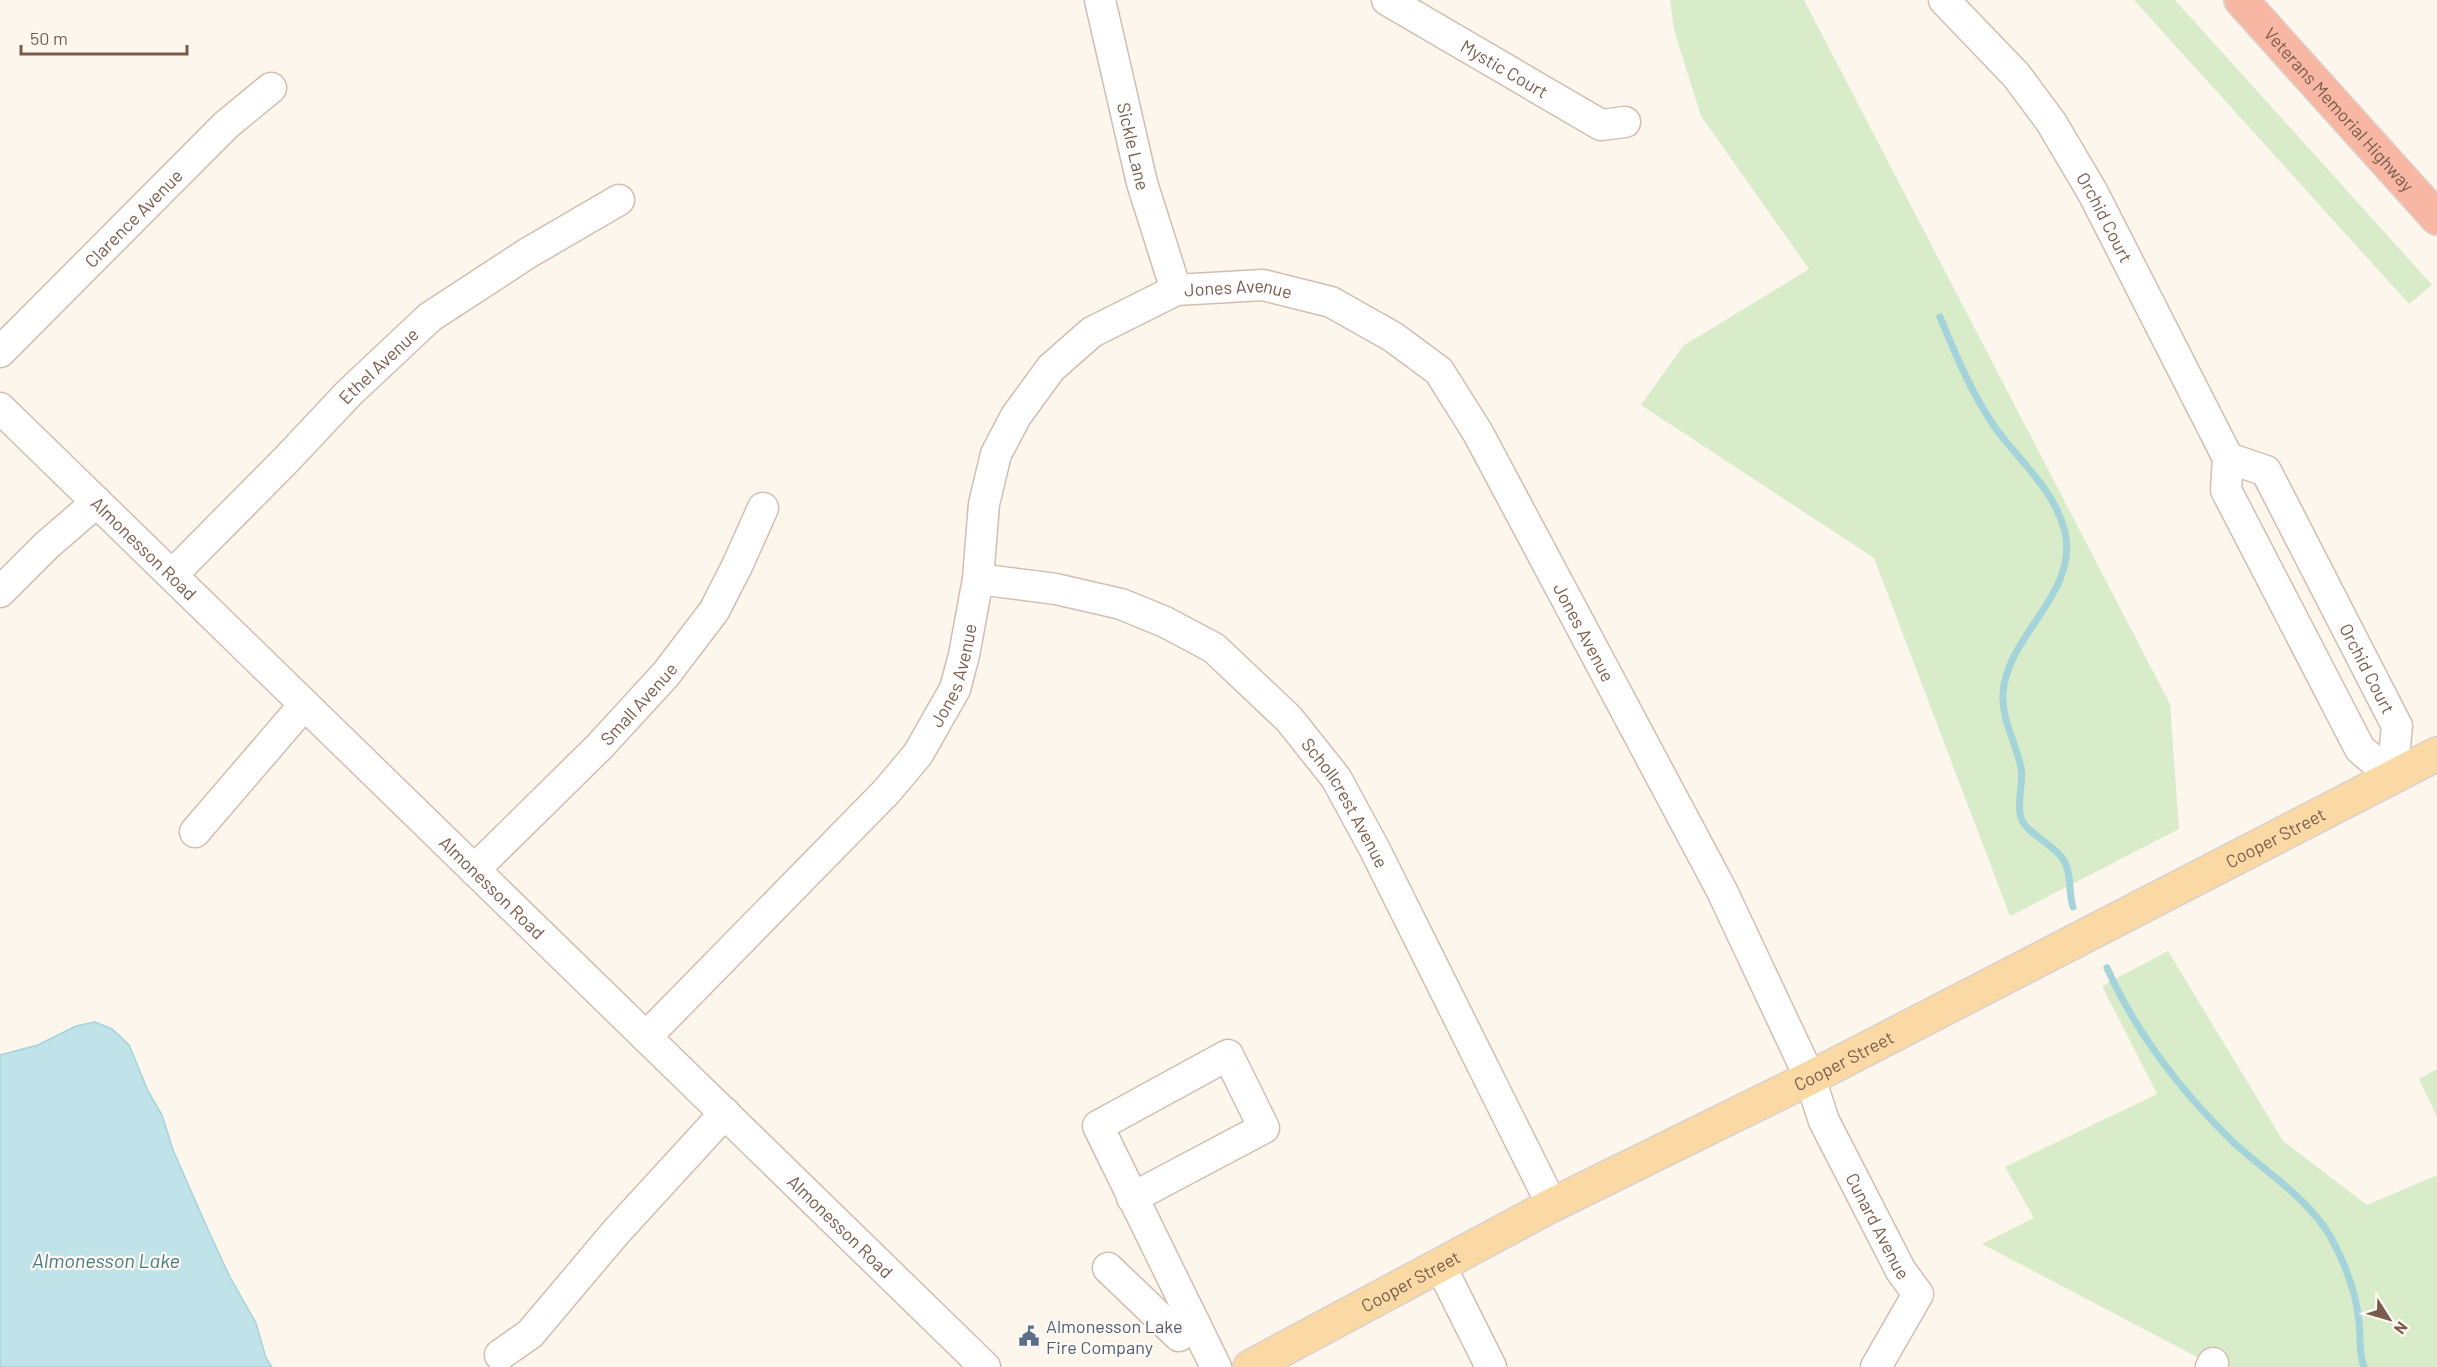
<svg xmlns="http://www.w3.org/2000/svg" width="2437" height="1367" viewBox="0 0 2437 1367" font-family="Barlow,sans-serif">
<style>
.green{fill:#d8ecc9}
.water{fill:#bfe3e8;stroke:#a5d3da;stroke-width:1.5}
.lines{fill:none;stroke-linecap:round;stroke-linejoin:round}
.stream{stroke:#a5d3da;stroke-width:7}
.minor-casing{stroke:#d1beb0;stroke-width:33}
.major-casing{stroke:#dad1cd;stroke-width:36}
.highway-casing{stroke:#dad1cd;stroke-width:36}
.minor{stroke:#fff;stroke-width:30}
.major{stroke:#fbd9a5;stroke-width:33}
.highway{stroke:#f7b7a3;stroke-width:33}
.labels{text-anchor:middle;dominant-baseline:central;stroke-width:4.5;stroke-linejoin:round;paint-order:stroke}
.street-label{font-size:18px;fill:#7a5c4d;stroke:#fffaf3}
.service-label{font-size:18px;fill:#4e5e75;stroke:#fffaf3;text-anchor:start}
.water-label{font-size:20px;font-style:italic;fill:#437c86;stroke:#fffaf3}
</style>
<rect width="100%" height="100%" fill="#fdf6ec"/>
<path class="green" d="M1670,0H1804L2170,704L2179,829L2010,916L1874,558L1641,405L1683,346L1809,269L1701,116L1674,30Z
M2134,0H2175L2432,285L2409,304Z
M2168,951L2283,1141L2367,1205L2437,1175V1367H2216L1982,1244L2034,1218L2005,1167L2157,1094L2102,986Z
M2437,1069V1117L2419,1079Z"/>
<path class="water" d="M95,1022L112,1029L129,1045L148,1091L162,1115L173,1150L209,1232L230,1277L256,1323L266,1358L272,1367H0V1055L38,1045L76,1026Z"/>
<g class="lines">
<path class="stream" d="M1940,317C1955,353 1970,390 1992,423C2016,459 2054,487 2065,532C2079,593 2007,635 2003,693C2001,718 2016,743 2021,768C2024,784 2016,802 2021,818C2026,833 2053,844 2063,859C2072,872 2068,892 2073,907
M2107,968C2137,1035 2180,1090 2232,1141C2265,1172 2307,1197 2330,1236C2345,1263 2356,1291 2359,1322C2361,1338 2358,1351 2364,1367"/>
<g class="minor-casing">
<g id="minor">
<path id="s1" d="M1100,0L1142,183L1176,290"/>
<path id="s2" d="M1387,0L1601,125L1625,122"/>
<path id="s3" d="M1944,0L2016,75L2051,122L2093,193L2228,458L2226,490L2360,749L2392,776"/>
<path id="s4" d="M0,352L226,125L271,88"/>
<path id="s5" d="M0,408L985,1367"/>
<path id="s6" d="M2228,458L2266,471L2397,726L2392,776"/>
<path id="s7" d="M172,575L287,459L349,393L430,317L528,253L619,200"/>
<path id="s8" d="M978,579L1056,589L1121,604L1165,622L1214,648L1289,719L1336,778L1374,848L1552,1205"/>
<path d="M0,592L47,545L97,502"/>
<path d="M195,832L304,705"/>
<path id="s9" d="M474,870L600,746L666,674L714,611L737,566L763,508"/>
<path id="s10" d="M646,1037L887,791L918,754L955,689L964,655L978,579L984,504L996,454L1016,416L1051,368L1092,332L1176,290L1263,285L1331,302L1393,337L1439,371L1478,433L1722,891L1810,1078L1824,1121L1901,1271L1918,1294L1876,1367"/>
<path d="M1132,1198L1264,1128L1228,1055L1098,1126L1216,1367"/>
<path d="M1440,1265L1491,1367"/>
<path d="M1108,1268L1179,1336L1195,1324"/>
<path d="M500,1355L530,1334L616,1232L725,1113"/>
<path d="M2211,1367L2213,1363"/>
</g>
</g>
<g class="major-casing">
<g id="major">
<path id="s11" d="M1250,1367L1552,1205L1810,1078L2437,754"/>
</g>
</g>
<g class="highway-casing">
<g id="highway">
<path id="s12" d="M2241,0L2437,218"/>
</g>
</g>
<use href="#minor" class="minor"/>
<use href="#major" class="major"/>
<use href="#highway" class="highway"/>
</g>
<defs>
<g id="civic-bare" transform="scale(1.62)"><path d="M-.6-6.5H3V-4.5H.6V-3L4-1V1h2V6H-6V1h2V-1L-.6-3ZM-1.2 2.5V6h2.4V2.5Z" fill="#5c6f8a" stroke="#fffaf3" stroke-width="2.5" paint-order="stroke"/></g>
</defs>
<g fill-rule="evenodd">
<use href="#civic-bare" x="1029" y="1336"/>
</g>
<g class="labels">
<g class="street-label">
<text stroke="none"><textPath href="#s2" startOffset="136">Mystic Court</textPath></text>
<text stroke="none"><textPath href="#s12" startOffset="147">Veterans Memorial Highway</textPath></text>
<text stroke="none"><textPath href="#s1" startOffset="150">Sickle Lane</textPath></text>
<text stroke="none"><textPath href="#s3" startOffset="272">Orchid Court</textPath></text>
<text stroke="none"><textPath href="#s4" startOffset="189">Clarence Avenue</textPath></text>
<text stroke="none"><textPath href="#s10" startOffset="1020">Jones Avenue</textPath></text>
<text stroke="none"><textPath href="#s7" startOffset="294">Ethel Avenue</textPath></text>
<text stroke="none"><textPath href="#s5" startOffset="201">Almonesson Road</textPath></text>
<text stroke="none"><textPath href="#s10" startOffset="1542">Jones Avenue</textPath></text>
<text stroke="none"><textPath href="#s6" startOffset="262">Orchid Court</textPath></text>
<text stroke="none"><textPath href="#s10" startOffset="480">Jones Avenue</textPath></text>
<text stroke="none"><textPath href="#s9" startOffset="234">Small Avenue</textPath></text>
<text stroke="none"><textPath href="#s8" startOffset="453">Schollcrest Avenue</textPath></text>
<text stroke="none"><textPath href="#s11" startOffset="1154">Cooper Street</textPath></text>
<text stroke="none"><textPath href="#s5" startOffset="687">Almonesson Road</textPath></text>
<text stroke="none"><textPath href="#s11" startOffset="668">Cooper Street</textPath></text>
<text stroke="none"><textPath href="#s10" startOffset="2205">Cunard Avenue</textPath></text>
<text stroke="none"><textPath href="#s5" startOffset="1173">Almonesson Road</textPath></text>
<text stroke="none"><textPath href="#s11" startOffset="182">Cooper Street</textPath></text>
</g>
<g class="service-label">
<text x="1046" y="1326">Almonesson Lake<tspan x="1046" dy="21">Fire Company</tspan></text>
</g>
<g class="water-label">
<text x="106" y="1260">Almonesson Lake</text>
</g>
</g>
<g transform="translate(2389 1319) rotate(127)" stroke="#fffaf3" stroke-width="4.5" paint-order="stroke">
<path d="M0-4.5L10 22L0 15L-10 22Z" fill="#7a5c4d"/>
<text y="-9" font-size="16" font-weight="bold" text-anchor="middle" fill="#7a5c4d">N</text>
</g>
<path d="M21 45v9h166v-9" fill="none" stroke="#7a5c4d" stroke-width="3"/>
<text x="30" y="45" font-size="18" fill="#7a5c4d" stroke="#fffaf3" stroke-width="4.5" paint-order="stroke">50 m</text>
</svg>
